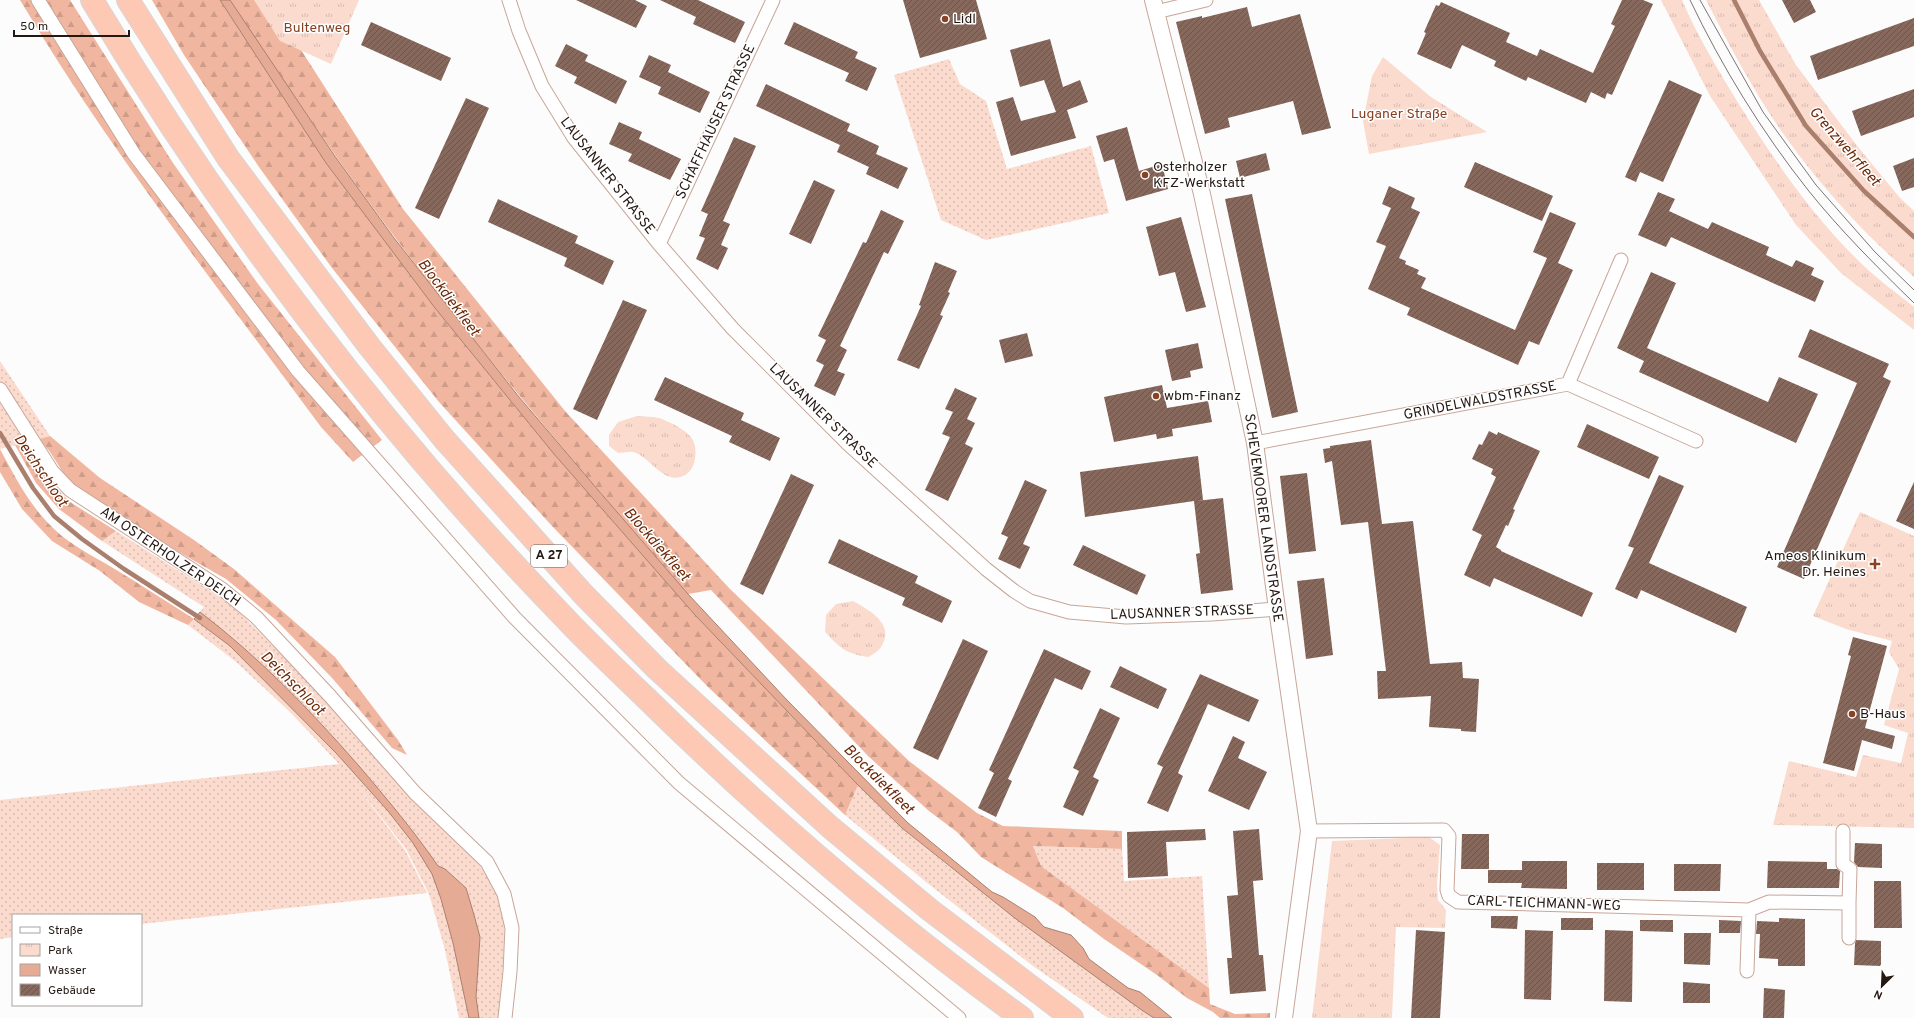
<svg xmlns="http://www.w3.org/2000/svg" width="1914" height="1018" viewBox="0 0 1914 1018" font-family="Overpass,sans-serif">
<style>
.grass{fill:url(#grass-dots)}
.forest{fill:url(#forest-firs)}
.park{fill:url(#park-tufts)}
.water{fill:#e5ab94;stroke:#ab7f6d}
.lines{fill:none;stroke-linecap:round;stroke-linejoin:round}
.stream{stroke:#ab7f6d;stroke-width:4.5}
.building{fill:url(#building-hatch)}
.minor-casing{stroke:#c7a699;stroke-width:15}
.tertiary-casing{stroke:#c7a699;stroke-width:18}
.motorway-casing{stroke:#d8d5d5;stroke-width:24}
.minor{stroke:#fff;stroke-width:13}
.tertiary{stroke:#fff;stroke-width:16}
.motorway{stroke:#fdc9b5;stroke-width:22}
.tram{stroke:#7c7572;stroke-width:1}
.poi-dot{fill:#8b4224;stroke:#fff;stroke-width:1.5}
.labels{text-anchor:middle;dominant-baseline:central;stroke-width:3;stroke-linejoin:round;paint-order:stroke}
.shield{fill:#fff;stroke:#665d5a;stroke-width:1}
.shield-label{font-size:13px;font-weight:bold;fill:#241813}
.poi-label{font-size:14px;fill:#241813;stroke:#fff;text-anchor:start}
.park-label{font-size:14px;fill:#864022;stroke:#fff}
.street-label{font-size:14px;fill:#241813;stroke:#fff}
.water-label{font-size:15px;font-style:italic;fill:#6d2907;stroke:#fff}
</style>
<defs>
<pattern id="grass-dots" width="8" height="8" patternUnits="userSpaceOnUse"><rect width="8" height="8" fill="#fcdbcf"/><path d="M2 2h.1M6 6h.1" fill="none" stroke="#d8bbb1" stroke-width="1.8" stroke-linecap="round"/></pattern>
<pattern id="forest-firs" width="22" height="20" patternUnits="userSpaceOnUse"><rect width="22" height="20" fill="#f1b69f"/><path d="M5 1l3.5 6h-7zM16 11l3.5 6h-7z" fill="#ce9c88"/></pattern>
<pattern id="park-tufts" width="24" height="20" patternUnits="userSpaceOnUse"><rect width="24" height="20" fill="#fcdbcf"/><path d="M3 7l-1-3M5 7V3M7 7l1-3M15 17l-1-3M17 17v-4M19 17l1-3" fill="none" stroke="#d8bbb1"/></pattern>
<pattern id="building-hatch" width="6" height="6" patternUnits="userSpaceOnUse"><rect width="6" height="6" fill="#86685c"/><path d="M-1 1l2-2M0 6l6-6M5 7l2-2" fill="none" stroke="#6d554b"/></pattern>
</defs>
<rect width="100%" height="100%" fill="#fcfcfc"/>
<path class="grass" d="M949,59L960,84L986,101L1007,169L1091,146L1109,213L986,240L941,220L894,75Z
M0,361L50,436L0,449Z
M116,531L231,604L316,689L390,775L473,856L491,881L503,910L505,938L499,1018H479L476,997L480,937L466,888L445,869L438,866C414,831 387,799 359,766C310,710 259,657 200,612L204,607L102,541Z
M194,619L230,646L336,753L388,811L413,843L432,874L441,899L453,943L469,1018H459L445,950L429,894L406,849L352,780L405,850L427,893L141,924V915H13V937L0,939V800L339,764L290,712L235,661L188,625Z
M858,785L902,828L946,864L1154,1018H1108L1033,966L926,882L845,815Z
M1033,846L1122,849L1124,881L1202,876L1209,988L1041,866Z"/>
<path class="forest" d="M20,0H70L173,163L258,284L382,440L353,462L321,427C218,287 109,150 20,0Z
M152,0H220L326,163L435,308L483,367L554,454L695,615L858,785L845,815L708,687L552,526L439,402L332,268L259,167L184,55Z
M230,0H269L403,209L565,411L729,588L909,761L977,813L1003,826L1122,831V849L1033,846L1041,866L1209,988L1210,1004L1235,1014L1270,1013V1018H1220L1213,1012L1187,998L1157,975L1104,939L1063,908L981,857L957,832L929,811L868,756L711,590L688,594C554,440 423,285 308,116C282,78 254,40 230,0Z
M50,436L100,478L194,540L234,569L335,657L398,740L407,755L392,748L333,679L276,620L226,579L177,551L78,489L64,474L50,452L39,439Z
M26,442L58,490L70,502L116,531L102,541L59,509L36,483L15,445Z
M0,449C14,475 27,501 48,523C66,543 90,554 113,568C140,584 167,602 194,619L188,625L139,602L100,571L52,541L22,509L0,472Z"/>
<path class="park" d="M254,0H359L331,64L280,41Z
M1661,0H1682C1697,35 1717,68 1737,101C1774,160 1814,219 1865,267C1880,281 1898,294 1914,307V330L1841,273L1796,225L1710,96Z
M1706,0H1759L1796,65L1858,147L1900,198L1914,211V277C1866,236 1824,190 1787,139C1756,96 1730,47 1706,0Z
M1383,57L1431,97L1487,132L1369,154L1363,121L1372,76Z
M637,416C644,417 652,416 659,418C663,419 668,422 673,424C689,433 698,439 695,459C694,466 690,473 683,476C663,485 650,456 633,452C629,451 622,453 618,453L609,446V435L618,422Z
M1860,512L1914,536V828L1773,825L1789,761L1856,777L1863,755L1901,763L1908,733L1884,725L1899,669L1889,652L1892,641L1846,629L1813,616Z
M853,601C869,610 896,624 881,647C879,651 873,654 869,657C846,654 840,648 825,632L826,615L836,604Z
M1429,837L1440,845L1437,884L1438,900L1446,910L1445,928L1396,927L1392,1018H1312L1332,841Z"/>
<path class="water" d="M220,0H230L334,155L394,238L519,397L598,490L688,594L786,699L908,823L992,892L1003,897L1035,917L1044,927L1071,935L1083,948L1089,959L1128,988L1140,992L1172,1018H1154L1143,1011L1016,919L902,828L858,785L695,615L554,454L435,308L326,163Z
M200,612C259,657 310,710 359,766C387,799 414,831 438,866L445,869L466,888L474,915L480,937L476,997L479,1018H469L453,943L441,899L432,874L413,843L388,811L336,753L230,646L194,619Z"/>
<g class="lines">
<path class="stream" d="M1734,0L1760,51L1806,126L1864,191L1914,237
M0,433L33,488L54,516L82,539L124,569L200,618"/>
</g>
<path class="building" d="M576,0H635L647,6L636,28Z
M660,0H698L745,22L735,43L693,24L696,17Z
M903,0H976L987,39L920,58Z
M1622,0H1643L1653,4L1612,95L1607,93L1605,99L1591,92L1586,103L1528,77L1526,81L1494,66L1496,61L1462,45L1451,69L1417,54L1426,33L1424,32L1436,5L1439,6L1441,2L1510,33L1506,42L1537,56L1540,49L1593,73L1615,26L1611,24Z
M1782,0H1810L1816,12L1794,23Z
M1247,7L1252,27L1300,14L1331,128L1302,135L1293,101L1228,118L1230,127L1205,134L1176,22L1202,16V18Z
M1914,18V46L1818,80L1810,56Z
M371,22L451,58L441,81L361,45Z
M794,22L858,52L855,58L877,68L867,91L845,81L849,73L784,44Z
M1050,39L1063,87L1080,80L1088,102L1067,110L1076,138L1011,156L996,102L1013,97L1021,121L1056,112L1044,80L1020,87L1010,50Z
M566,44L588,55L585,61L627,81L616,104L574,83L577,77L555,66Z
M649,55L671,65L668,72L710,92L700,113L658,94L661,87L639,77Z
M1669,80L1702,95L1663,182L1640,172L1636,182L1625,177Z
M766,84L850,124L847,131L879,146L876,154L908,168L898,189L866,174L869,167L837,152L840,145L756,106Z
M1914,89V117L1861,136L1852,111Z
M466,98L489,108L439,219L415,208Z
M619,122L642,132L639,139L681,159L670,180L628,161L632,154L609,144Z
M1127,127L1139,171L1162,164L1168,189L1126,201L1114,159L1104,162L1096,136Z
M734,137L756,146L723,221L730,224L721,245L728,248L718,270L696,259L705,238L699,236L708,214L701,211Z
M1266,153L1270,170L1240,178L1236,161Z
M1914,158V187L1902,191L1893,166Z
M1475,162L1553,196L1542,221L1464,187Z
M814,180L835,190L811,244L789,234Z
M1389,186L1415,198L1411,208L1420,212L1399,258L1406,261L1405,264L1419,270L1417,274L1426,278L1421,288L1515,330L1547,258L1533,252L1550,212L1576,223L1558,263L1573,270L1539,345L1529,341L1518,365L1407,315L1410,308L1368,289L1386,246L1376,242L1391,208L1382,204Z
M1658,192L1675,199L1669,211L1708,229L1712,222L1730,230L1769,247L1766,255L1792,267L1796,260L1814,268L1811,275L1824,281L1815,302L1671,237L1666,247L1638,235Z
M1252,194L1298,412L1272,418L1225,199Z
M498,199L578,236L575,243L614,261L603,285L564,266L567,258L488,222Z
M881,210L904,221L888,254L884,252L840,346L847,350L837,371L845,374L835,396L814,386L824,365L816,361L826,340L818,336L863,242L866,243Z
M1181,217L1206,307L1186,312L1175,272L1159,276L1146,227Z
M935,262L957,271L948,292L950,293L940,315L943,316L919,369L897,360L921,306L919,305Z
M1651,272L1676,283L1647,348L1768,402L1779,377L1818,394L1796,443L1639,372L1644,361L1617,348Z
M623,300L647,310L597,420L573,409Z
M1810,329L1889,364L1883,377L1891,381L1804,579L1777,567L1857,383L1798,357Z
M1027,333L1033,356L1005,363L999,340Z
M1198,343L1203,368L1190,371L1191,377L1172,381L1165,350Z
M665,377L744,413L741,420L780,438L770,461L729,442L732,436L654,400Z
M1162,385L1167,408L1208,401L1212,422L1172,429L1173,436L1157,439L1156,434L1114,442L1104,397Z
M955,388L977,398L967,419L975,423L965,444L973,448L948,501L925,490L950,437L942,434L953,412L945,409Z
M1587,424L1659,457L1649,479L1577,447Z
M1489,431L1497,435L1498,432L1540,451L1513,509L1515,510L1508,526L1506,525L1496,547L1501,550V551L1593,593L1582,617L1494,578L1490,587L1464,575L1482,535L1472,530L1496,477L1491,474L1493,469L1472,459L1479,444L1482,445Z
M1371,440L1382,524L1413,521L1430,664L1462,662L1463,678L1479,679L1476,732L1461,731V729L1429,727L1431,696L1378,699L1377,671H1386L1368,522L1341,525L1332,461L1325,463L1323,449L1330,448V446Z
M1198,456L1203,500L1196,501L1223,498L1233,590L1201,594L1196,554L1200,553L1194,501L1085,517L1080,472Z
M1307,473L1316,551L1289,554L1280,476Z
M791,474L814,485L763,595L740,584Z
M1659,475L1684,486L1649,563L1747,607L1736,633L1641,590L1637,599L1615,589L1634,548L1628,546Z
M1025,480L1047,490L1023,544L1030,547L1020,569L998,559L1008,537L1001,534Z
M1914,482V529L1896,521Z
M839,539L918,576L915,583L952,601L942,623L902,605L905,598L828,563Z
M1083,545L1146,575L1137,595L1073,565Z
M1324,578L1333,655L1306,659L1297,581Z
M1853,637L1887,646L1865,728L1895,736L1892,749L1862,740L1854,771L1823,763L1851,656L1848,655Z
M963,639L988,651L938,760L913,748Z
M1044,649L1091,671L1082,690L1055,678L1008,779L1012,781L996,817L978,808L994,773L989,770Z
M1120,666L1167,689L1158,709L1110,687Z
M1200,674L1259,700L1249,722L1208,704L1178,773L1183,776L1168,812L1147,803L1163,767L1157,764Z
M1100,708L1120,718L1093,777L1099,780L1083,816L1063,807L1079,771L1073,768Z
M1233,736L1245,742L1238,758L1267,772L1249,810L1208,791Z
M1205,829L1206,840L1166,842L1168,876L1128,878L1127,832Z
M1259,829L1263,880L1253,881L1259,955H1263L1266,991L1230,994L1227,958H1232L1227,896L1238,895L1233,831Z
M1462,834H1489V869H1461Z
M1855,843L1882,844V868L1858,867L1854,862Z
M1522,861H1567V889L1521,888L1522,883H1488V870H1522Z
M1768,861L1827,862V869H1837L1840,871L1839,888H1767Z
M1597,863H1644V890H1597Z
M1674,864H1721L1720,891H1674Z
M1874,881H1901L1902,928H1874Z
M1491,916H1518L1517,929L1491,928Z
M1561,918H1593V930H1561Z
M1779,918L1805,919V966H1778V959L1759,958L1760,934H1756L1757,921L1779,922Z
M1640,920H1673V932L1640,931Z
M1719,920L1741,921L1740,933H1719Z
M1416,930L1445,932L1440,1018H1411Z
M1525,930L1553,931L1551,1000L1524,999Z
M1605,930L1633,931L1632,1002L1604,1001Z
M1684,933H1711L1710,965L1684,964Z
M1856,940L1881,941V966L1854,965L1855,943Z
M1683,982L1710,984V1003H1683Z
M1764,988L1785,990L1784,1018H1763Z"/>
<g class="lines">
<g class="minor-casing">
<path id="minor" d="M38,0L134,154L298,371L515,618L679,783L959,1018
M509,0L519,31L542,86L574,138L659,244L733,329L848,444L986,569L1014,591L1030,601L1069,612L1126,617L1212,614L1277,609
M1156,12L1206,0
M659,244L773,0
M1568,384L1621,260
M0,389L52,471L70,490L222,589L256,617L330,696L415,793L487,862L504,894L512,928L510,972L505,1018
M1255,443L1568,384L1696,441
M1309,831L1444,830L1449,836L1447,890L1449,896L1458,902L1749,910L1769,902L1849,903V938
M1843,831V864L1850,869L1849,903
M1747,971L1749,910"/>
</g>
<g class="tertiary-casing">
<path id="tertiary" d="M1153,0L1202,194L1255,443L1277,609L1309,831L1284,1018"/>
</g>
<g class="motorway-casing">
<path id="motorway" d="M92,0C223,219 383,430 561,614C588,643 617,670 645,697C763,813 888,921 1022,1018
M128,0L228,158L369,346L444,439L584,595L657,669L830,827L930,910L1072,1018"/>
</g>
<use href="#minor" class="minor"/>
<use href="#tertiary" class="tertiary"/>
<use href="#motorway" class="motorway"/>
<path class="tram" d="M1690,0C1722,67 1762,132 1808,190C1840,230 1877,267 1914,303
M1700,0L1763,112L1816,185L1875,252L1914,290"/>
</g>
<g class="poi-dot">
<circle cx="945" cy="19" r="4"/>
<circle cx="1145" cy="175" r="4"/>
<circle cx="1156" cy="396" r="4"/>
<path d="M1873 558h4v4h4v4h-4v4h-4v-4h-4v-4h4z"/>
<circle cx="1852" cy="714" r="4"/>
</g>
<g class="labels">
<rect class="shield" x="531" y="545" width="36" height="22" rx="3"/>
<g class="shield-label">
<text x="549" y="556">A 27</text>
</g>
<g class="poi-label">
<text x="953" y="19">Lidl</text>
<text x="1153" y="167">Osterholzer<tspan x="1153" dy="16">KFZ-Werkstatt</tspan></text>
<text x="1164" y="396">wbm-Finanz</text>
<text x="1866" y="556" text-anchor="end">Ameos Klinikum<tspan x="1866" dy="16">Dr. Heines</tspan></text>
<text x="1860" y="714">B-Haus</text>
</g>
<g class="park-label">
<text x="317" y="28">Bultenweg</text>
<text x="1399" y="114">Luganer Straße</text>
</g>
<g class="street-label">
<text transform="translate(716 122) rotate(-65)">SCHAFFHAUSER STRASSE</text>
<text transform="translate(607 176) rotate(52)">LAUSANNER STRASSE</text>
<text transform="translate(1480 401) rotate(-11)">GRINDELWALDSTRASSE</text>
<text transform="translate(823 416) rotate(44)">LAUSANNER STRASSE</text>
<text transform="translate(1263 518) rotate(82)">SCHEVEMOORER LANDSTRASSE</text>
<text transform="translate(170 557) rotate(34)">AM OSTERHOLZER DEICH</text>
<text transform="translate(1182 613) rotate(-2)">LAUSANNER STRASSE</text>
<text transform="translate(1544 904) rotate(2)">CARL-TEICHMANN-WEG</text>
</g>
<g class="water-label">
<text transform="translate(1844 147) rotate(49)">Grenzwehrfleet</text>
<text transform="translate(448 298) rotate(53)">Blockdiekfleet</text>
<text transform="translate(40 471) rotate(56)">Deichschloot</text>
<text transform="translate(656 545) rotate(49)">Blockdiekfleet</text>
<text transform="translate(292 684) rotate(45)">Deichschloot</text>
<text transform="translate(878 780) rotate(45)">Blockdiekfleet</text>
</g>
</g>
<rect x="12" y="914" width="130" height="92" fill="#ffffff" stroke="#a7a3a1"/>
<rect x="20" y="927" width="20" height="6" fill="#ffffff" stroke="#a7a3a1"/>
<text x="48" y="934" font-size="12" fill="#241813">Straße</text>
<rect x="20" y="944" width="20" height="12" fill="url(#park-tufts)" stroke="#a7a3a1"/>
<text x="48" y="954" font-size="12" fill="#241813">Park</text>
<rect x="20" y="964" width="20" height="12" fill="#e5ab94" stroke="#a7a3a1"/>
<text x="48" y="974" font-size="12" fill="#241813">Wasser</text>
<rect x="20" y="984" width="20" height="12" fill="url(#building-hatch)" stroke="#a7a3a1"/>
<text x="48" y="994" font-size="12" fill="#241813">Gebäude</text>
<g transform="translate(1882 986) rotate(204)" stroke="#ffffff" stroke-width="3" paint-order="stroke">
<path d="M0-3L7 15L0 10L-7 15Z" fill="#241813"/>
<text y="-6" font-size="11" font-weight="bold" text-anchor="middle" fill="#241813">N</text>
</g>
<path d="M14 30v6h115v-6" fill="none" stroke="#241813" stroke-width="2"/>
<text x="20" y="30" font-size="12" fill="#241813" stroke="#ffffff" stroke-width="3" paint-order="stroke">50 m</text>
</svg>
